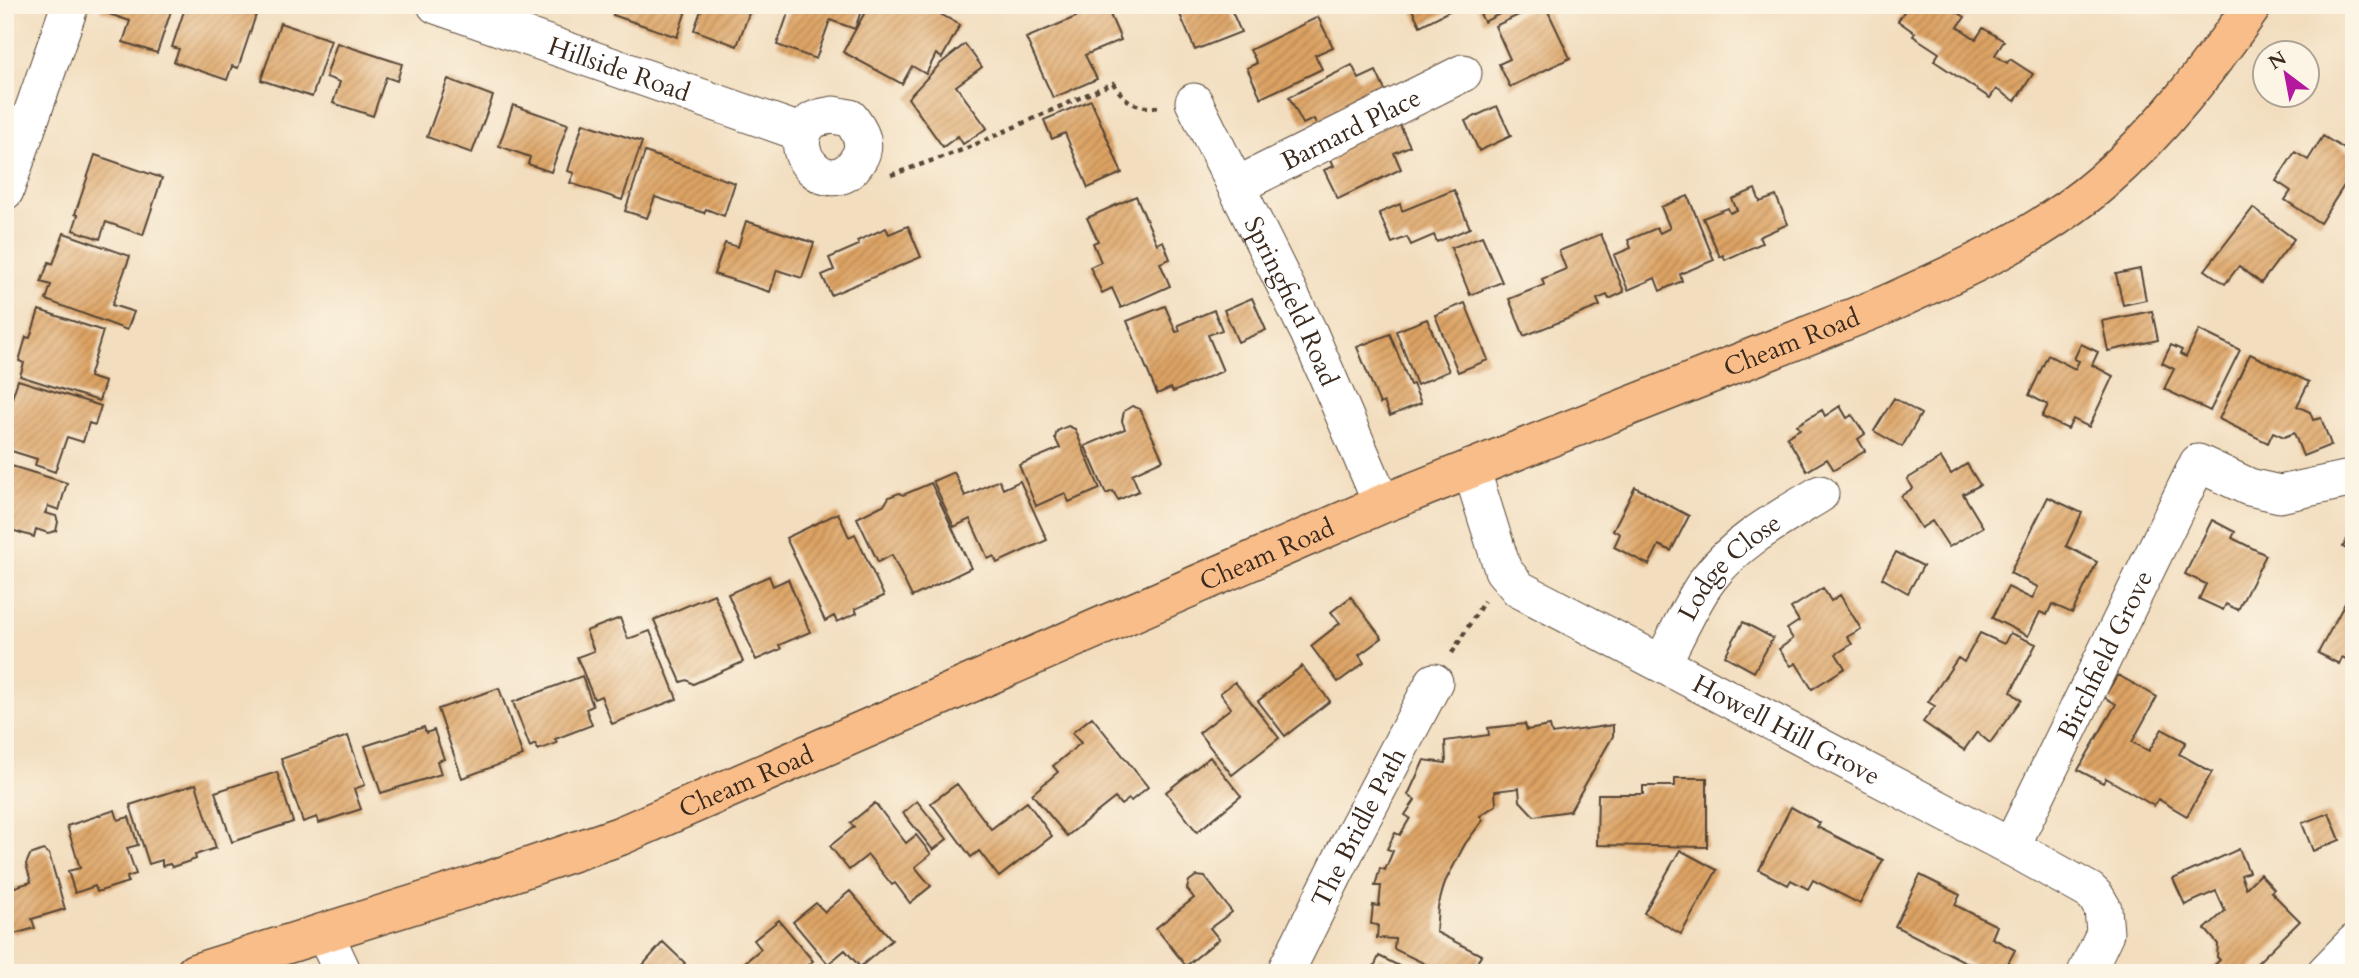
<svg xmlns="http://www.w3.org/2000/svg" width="2359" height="978" viewBox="0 0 2359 978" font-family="Cardo,serif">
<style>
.building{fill:url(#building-hatch)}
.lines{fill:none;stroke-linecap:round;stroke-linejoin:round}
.minor-casing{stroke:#564536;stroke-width:39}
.highway-casing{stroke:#564536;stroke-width:41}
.path{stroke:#564536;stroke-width:4.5;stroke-dasharray:5 5;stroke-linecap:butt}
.minor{stroke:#fff;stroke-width:37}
.highway{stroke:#f8bd88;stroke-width:38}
.labels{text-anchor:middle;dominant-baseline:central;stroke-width:7;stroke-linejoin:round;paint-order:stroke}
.street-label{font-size:26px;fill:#3b2a1e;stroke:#fcf5e5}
</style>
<defs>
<pattern id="building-hatch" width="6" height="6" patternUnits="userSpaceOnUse" patternTransform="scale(1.75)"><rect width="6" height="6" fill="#dda364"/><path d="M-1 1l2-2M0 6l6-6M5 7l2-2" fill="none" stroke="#b48552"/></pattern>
</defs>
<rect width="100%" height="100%" fill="#fcf5e5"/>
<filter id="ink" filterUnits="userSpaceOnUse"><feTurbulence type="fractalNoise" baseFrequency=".0143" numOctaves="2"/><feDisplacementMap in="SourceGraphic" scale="14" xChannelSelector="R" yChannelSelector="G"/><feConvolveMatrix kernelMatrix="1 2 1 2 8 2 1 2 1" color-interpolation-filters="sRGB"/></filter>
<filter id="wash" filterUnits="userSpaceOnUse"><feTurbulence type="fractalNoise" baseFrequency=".00686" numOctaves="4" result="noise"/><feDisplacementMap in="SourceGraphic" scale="28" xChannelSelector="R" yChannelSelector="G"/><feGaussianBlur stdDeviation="1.57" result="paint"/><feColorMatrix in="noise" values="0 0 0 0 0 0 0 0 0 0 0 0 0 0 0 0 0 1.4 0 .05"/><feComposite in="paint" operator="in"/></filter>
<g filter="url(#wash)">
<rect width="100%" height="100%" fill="#f2ddbe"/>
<g id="blocks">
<path class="building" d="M102,5H173L157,53L123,42L130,21L100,11Z
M186,5H236L257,12L238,68L232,66L227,80L174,62L179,49L172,47Z
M616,5H688L677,37L613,15Z
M703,5H752L737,46L694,30Z
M791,5L844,6L863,5L855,29L830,20L816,59L777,45Z
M869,5H924L960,25L942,58L936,54L926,74L912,66L902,84L843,52Z
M1071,5H1094L1095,8L1106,5L1121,40L1085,55L1097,79L1053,98L1026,38L1076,17Z
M1176,5H1229L1241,32L1195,50Z
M1410,5H1461L1420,26Z
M1476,5H1517L1484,22Z
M1540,5H1545L1570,58L1510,87L1499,64L1510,59L1495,26Z
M1908,5H1946L1965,17L1958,27L1976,39L1983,28L2004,41L1995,55L2007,63L2010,59L2033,74L2015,101L1996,89L1990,98L1934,61L1939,53L1913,36L1915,33L1898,21Z
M1318,17L1333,47L1315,55L1322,69L1261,98L1247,68L1257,63L1250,50Z
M280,23L331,40L312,97L261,80Z
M337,43L402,64L397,81L386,77L373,116L333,103L340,82L326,77Z
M965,44L982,67L956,86L987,128L963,144L958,136L943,147L908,98L940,64Z
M1352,65L1359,79L1376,71L1388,97L1320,131L1314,119L1303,124L1289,97Z
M448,79L493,96L472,153L427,137Z
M1091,100L1122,173L1088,188L1065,133L1052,139L1044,120Z
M513,105L568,124L551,172L528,164L530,157L499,146Z
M1497,106L1511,136L1479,151L1465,121Z
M1397,119L1410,146L1394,153L1401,169L1338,199L1324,170L1334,166L1328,153Z
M583,123L642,142L622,200L570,183L574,173L568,171Z
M2323,136L2354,155V170L2320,223L2285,200L2291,191L2276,181L2295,152L2308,160Z
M645,152L735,183L724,216L706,209L704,213L655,197L647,218L625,211Z
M95,155L162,178L143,235L106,222L100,239L73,230L78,215L75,214Z
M1755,189L1760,202L1776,196L1788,224L1759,237L1762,243L1725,260L1723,255L1720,257L1703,218L1728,208L1730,213L1737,210L1732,199Z
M1454,190L1470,228L1437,242L1434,235L1411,245L1407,237L1392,243L1379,213L1400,204L1402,211Z
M1136,196L1157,244L1163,241L1170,259L1160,263L1170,286L1121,308L1112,288L1102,293L1090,267L1101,262L1093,243L1098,241L1087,218Z
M1688,196L1714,260L1680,274L1682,281L1660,291L1655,278L1628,290L1614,255L1631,248L1628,240L1657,228L1660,233L1670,228L1661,207Z
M2253,208L2294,239L2261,283L2239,266L2225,284L2205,270Z
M746,221L814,243L802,278L777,270L770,292L714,274L725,243L738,247Z
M908,226L921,257L831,295L822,275L834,270L829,258L859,245L857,241L886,228L889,234Z
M64,233L130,256L112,305L134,312L127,330L46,300L51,285L41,282L49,262L53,264Z
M1601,234L1624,292L1609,299L1607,295L1597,299L1600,306L1524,336L1509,299L1544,285L1542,279L1566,269L1559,251Z
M1482,236L1502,282L1470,295L1451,248Z
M2140,269L2146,300L2123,305L2116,274Z
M1252,298L1266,330L1238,342L1224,310Z
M1465,303L1488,360L1458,372L1435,315Z
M1165,306L1176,332L1180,331L1178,325L1214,310L1222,330L1208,335L1223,371L1173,392L1171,388L1157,394L1127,321Z
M39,310L103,331L89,377L105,382L99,401L20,376L24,363L19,361L26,337L30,338Z
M2152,311L2158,340L2108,351L2102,321Z
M1427,319L1449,371L1417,385L1396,331Z
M2199,330L2240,350L2210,411L2164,389L2174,369L2162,363L2171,345L2182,350L2180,354L2186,357Z
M1390,334L1410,385L1413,384L1421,403L1390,416L1384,402L1380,404L1357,347Z
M2081,344L2098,352L2092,365L2113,376L2089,427L2073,419L2068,429L2042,417L2048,405L2029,395L2048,355L2075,369L2079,361L2074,359Z
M2250,354L2309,382L2297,406L2310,412L2313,420L2321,418L2331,445L2303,456L2294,433L2284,437L2273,432L2268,443L2219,419Z
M18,380L101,406L95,425L89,423L83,442L67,437L55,472L35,465L37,459L5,449V404L8,397L12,398Z
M1894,398L1921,414L1902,447L1874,431Z
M1132,406L1140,409L1163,460L1132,474L1139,491L1118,500L1113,491L1106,494L1085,446L1125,429L1122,421L1124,411Z
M1840,406L1847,418L1852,415L1865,434L1858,439L1865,451L1834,470L1827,459L1807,471L1787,437L1800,429L1797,425L1822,410L1825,416Z
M1068,426L1075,429L1100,489L1069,502L1065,493L1036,506L1019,465L1060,448L1055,438L1057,431Z
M1941,458L1951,474L1967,464L1980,485L1963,494L1983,527L1949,547L1932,521L1921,528L1901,496L1913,488L1907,479Z
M5,464L67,483L59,510L48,506L45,513L56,516L58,522L56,531L48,533L36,529L34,537L5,528Z
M954,472L965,496L999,480L1003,489L1020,481L1047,540L997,563L994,556L988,559L970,519L954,527L933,481Z
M931,483L971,568L912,597L892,555L878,562L857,518L885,504L889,497L899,493L903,495Z
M1635,487L1689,516L1671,551L1659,545L1649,565L1614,547L1620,534L1613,530Z
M2048,497L2082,513L2066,546L2097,562L2072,613L2052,604L2047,615L2040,612L2028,636L1992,618L2008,587L2032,599L2038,587L2010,573Z
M838,513L849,537L855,534L884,596L855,609L857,613L837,622L834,616L825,621L786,538Z
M2212,520L2235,532L2232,538L2266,555L2238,610L2226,604L2223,610L2199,599L2206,584L2185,574Z
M2354,526V553L2343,547Z
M1896,552L1923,566L1908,593L1882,578Z
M769,576L773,586L788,579L810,632L779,645L781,649L756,660L728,594Z
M1823,588L1831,601L1840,595L1861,629L1847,637L1852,644L1836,654L1845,668L1812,689L1796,663L1791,666L1779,649L1793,639L1787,629L1799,621L1791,608Z
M714,594L743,662L693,684L687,680L681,682L654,620Z
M2349,596L2354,599V663L2342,657L2339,664L2318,653Z
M1351,597L1382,638L1359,655L1364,663L1338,682L1311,646L1340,623L1331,612Z
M620,618L628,639L650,631L677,699L612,724L601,696L594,699L577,657L594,651L586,631Z
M1743,622L1773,638L1754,672L1725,656Z
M1980,633L2004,644L2010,633L2036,644L2011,692L2021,700L1990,743L1977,732L1964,750L1923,722L1935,706L1928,702L1958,658L1964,662Z
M1302,666L1330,701L1285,736L1258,701Z
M2118,675L2157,697L2132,742L2149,751L2162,729L2186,742L2179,754L2212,772L2187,816L2158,799L2154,806L2106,778L2103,783L2078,770L2116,704L2104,697Z
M582,676L593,706L586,709L592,725L555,739L557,743L538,750L535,744L530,747L513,702Z
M1235,682L1279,738L1232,775L1199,733L1231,708L1220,693Z
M499,688L523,756L462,778L438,709Z
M1092,717L1148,787L1131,801L1129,799L1121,805L1115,798L1067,836L1032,794L1058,772L1053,766L1081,743L1072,733Z
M1525,724L1527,730L1550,726L1552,734L1613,725V736L1570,811L1534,816L1520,801L1519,788L1495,791L1496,805L1480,816L1483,820L1465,844L1445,882L1438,907L1436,932L1481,955L1472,973H1444L1394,949L1395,939L1377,938L1378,925L1371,924L1373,905L1379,906L1381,886H1375L1380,868L1385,870L1393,851L1387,849L1395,833L1400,835L1410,818L1405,815L1415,800L1408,795L1424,760L1446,763L1445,741L1489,735L1488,728Z
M424,727L426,733L434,730L444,759L437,761L441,774L381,793L365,746Z
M348,736L365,785L354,789L361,809L319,823L317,817L303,822L281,759Z
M1210,757L1241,796L1197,832L1166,792Z
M277,772L293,822L232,842L215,792Z
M1675,778H1707V847L1597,845L1598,794H1643V786H1675Z
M196,784L216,848L195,855L196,859L172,867L170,864L162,866V860L149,864L130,805Z
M957,784L991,829L1027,802L1052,836L999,877L979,851L971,857L931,803Z
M917,801L947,839L933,850L903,813Z
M875,803L906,843L916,835L931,854L915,867L931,886L910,903L895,883L892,885L868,855L849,870L830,846L854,827L850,823Z
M1791,807L1820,823L1817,827L1883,860L1860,904L1813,880L1808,889L1791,880L1788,885L1759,870Z
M115,810L118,820L129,817L138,845L127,848L136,874L127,877L128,882L97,892L95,886L75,893L68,871L80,868L67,826Z
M2329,813L2340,840L2313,851L2302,823Z
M2239,849L2249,872L2241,875L2246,888L2260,874L2274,889L2271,892L2300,921L2247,973H2209L2208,971L2220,960L2217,957L2218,944L2205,929L2225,911L2216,891L2185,905L2173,879Z
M43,850L49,854L65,909L32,919L35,928L14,934L11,927L5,929V890L31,882L26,864L30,855Z
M1680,850L1717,870L1681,934L1644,913Z
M1920,875L1960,895L1955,905L1997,926L1992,938L2015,950L2003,973H1987L1895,926Z
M1196,876L1205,877L1232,912L1210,928L1219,939L1186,966L1156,928L1194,898L1187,889L1189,881Z
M850,891L892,940L860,967L845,950L828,964L793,922L816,903L825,912Z
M779,920L813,961L799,973H735L734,971L761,949L754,940Z
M663,942L685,963L676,973H636Z
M1379,956L1413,973H1371Z"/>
</g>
</g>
<g filter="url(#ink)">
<use href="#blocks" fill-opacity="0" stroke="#564536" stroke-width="2"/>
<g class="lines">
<g class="minor-casing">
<g id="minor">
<path id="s1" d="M436,5L803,133"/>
<path id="s2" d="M1194,102L1309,333L1382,504"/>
<path d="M833,115L850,118C859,130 868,143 859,158C831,207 779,148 812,121C817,117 827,116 833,115Z"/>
<path id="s3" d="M1236,186L1463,73"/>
<path d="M5,191L70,5"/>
<path id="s4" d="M1471,468L1503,570L1519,589L2011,847L2090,891L2096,897L2103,909L2105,933L2086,973"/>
<path id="s5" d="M1662,663C1676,638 1692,600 1709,578C1737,541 1781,518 1820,494"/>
<path id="s6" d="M2011,847L2198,463L2249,487L2280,494L2354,478"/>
<path d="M324,932L343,973"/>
<path id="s7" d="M1285,973L1355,832L1434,682"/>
<path d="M2325,973L2354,943"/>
</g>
</g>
<g class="highway-casing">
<g id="highway">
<path id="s8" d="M195,973L479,884L620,836L1382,504L1885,305C1960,271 2039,237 2102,182C2161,131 2208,69 2253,5"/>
</g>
</g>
<path class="path" d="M891,175L965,149L1113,83C1125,101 1135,109 1158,107
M1452,653L1484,601"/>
<use href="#minor" class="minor"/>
<use href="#highway" class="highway"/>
</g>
</g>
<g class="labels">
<g class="street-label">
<text stroke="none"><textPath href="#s1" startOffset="194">Hillside Road</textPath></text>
<text stroke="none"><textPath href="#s3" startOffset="128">Barnard Place</textPath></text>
<text stroke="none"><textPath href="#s2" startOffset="222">Springfield Road</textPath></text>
<text stroke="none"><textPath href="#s8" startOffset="1718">Cheam Road</textPath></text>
<text stroke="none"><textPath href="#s8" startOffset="1152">Cheam Road</textPath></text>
<text stroke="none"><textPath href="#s5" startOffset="119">Lodge Close</textPath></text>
<text stroke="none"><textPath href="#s6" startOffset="214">Birchfield Grove</textPath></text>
<text stroke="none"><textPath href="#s4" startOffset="434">Howell Hill Grove</textPath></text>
<text stroke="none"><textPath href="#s8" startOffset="584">Cheam Road</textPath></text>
<text stroke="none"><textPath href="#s7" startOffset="163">The Bridle Path</textPath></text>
</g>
</g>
<rect width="2359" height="978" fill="none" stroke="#fcf5e5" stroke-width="28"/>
<g transform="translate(2286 74) rotate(328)"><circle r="33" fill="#fcf5e5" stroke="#afa495" stroke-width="2"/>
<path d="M0-5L12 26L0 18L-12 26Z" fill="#b5179e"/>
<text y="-10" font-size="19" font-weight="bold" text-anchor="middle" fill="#3b2a1e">N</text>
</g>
</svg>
